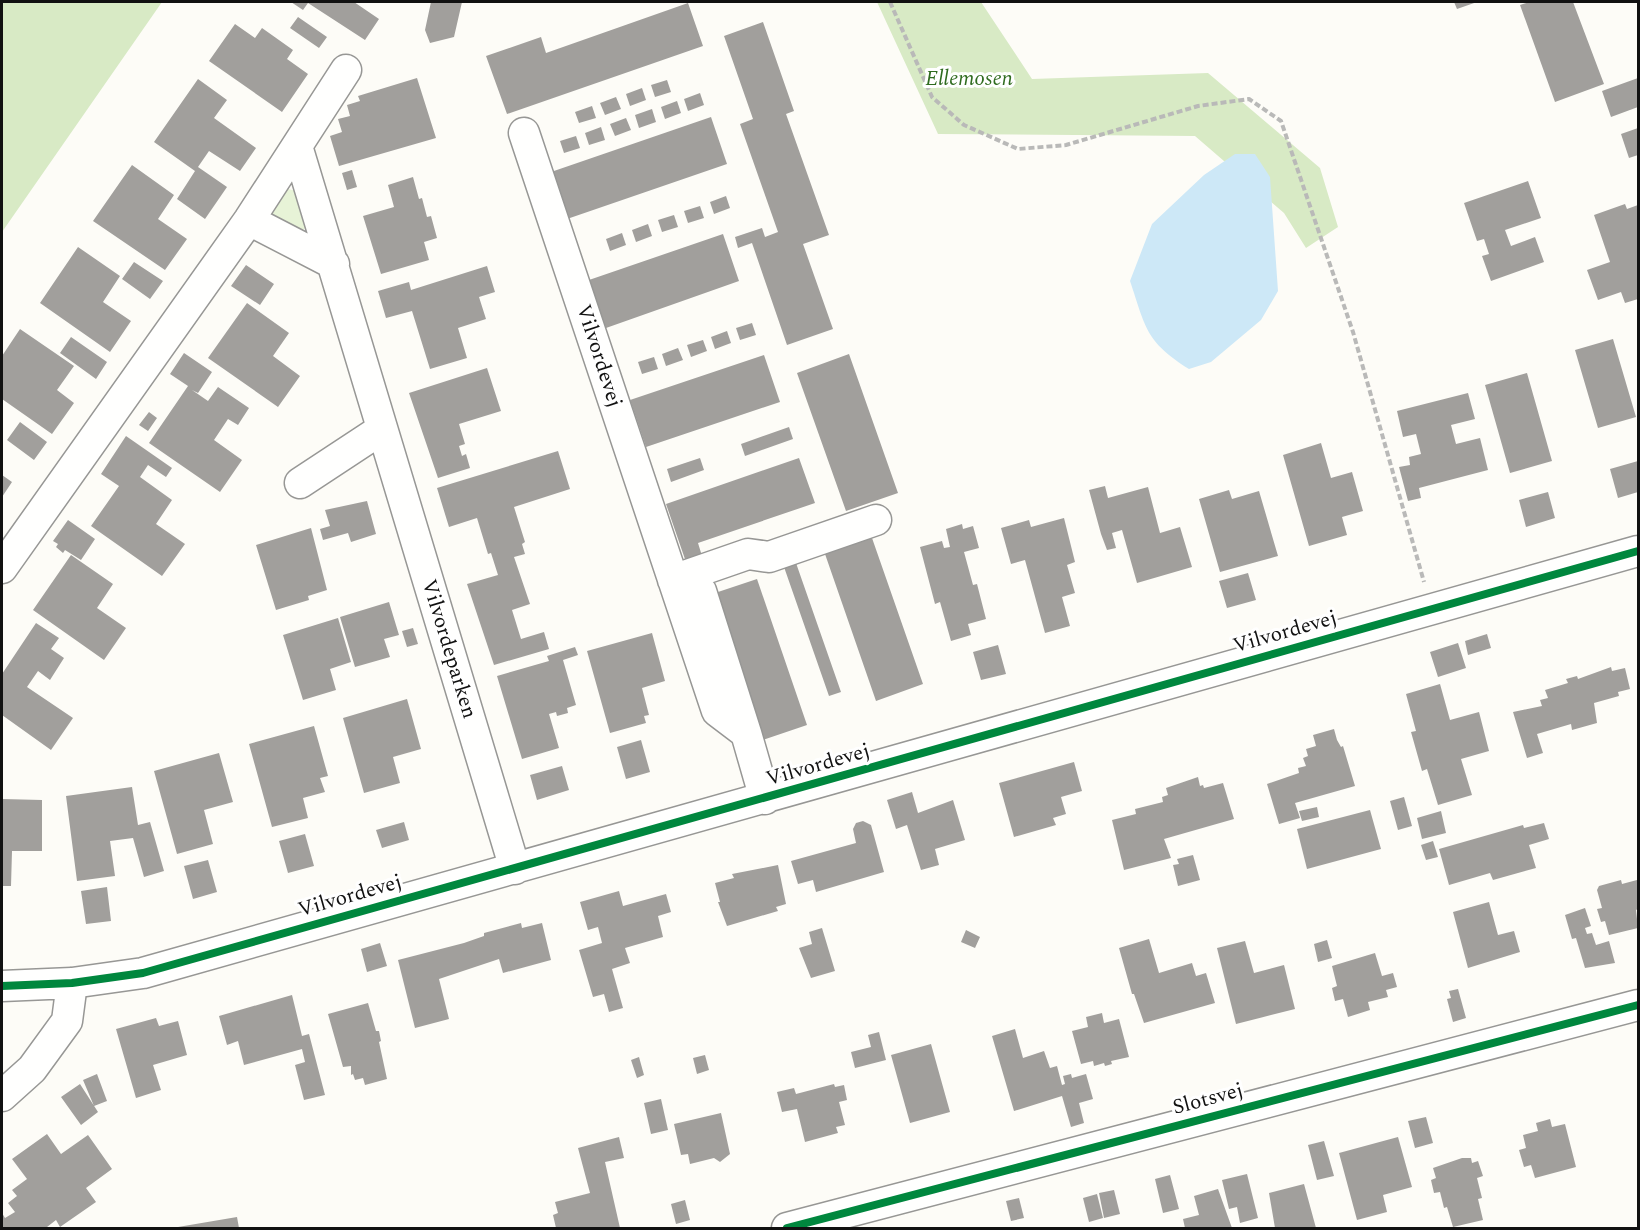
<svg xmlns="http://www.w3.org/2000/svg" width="1640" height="1230" viewBox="0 0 1640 1230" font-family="Spectral,serif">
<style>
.green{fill:#e7f3d7}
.forest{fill:#d8eac5}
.water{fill:#cde8f7}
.building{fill:#a19f9c}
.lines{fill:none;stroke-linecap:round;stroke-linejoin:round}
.minor-casing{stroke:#979795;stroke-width:33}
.path{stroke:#b9b9b8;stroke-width:4;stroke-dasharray:6 3;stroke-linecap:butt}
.minor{stroke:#fffffe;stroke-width:30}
.cycleway-casing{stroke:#fff;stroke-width:11}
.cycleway{stroke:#00873e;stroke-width:8}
.labels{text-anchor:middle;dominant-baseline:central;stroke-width:6;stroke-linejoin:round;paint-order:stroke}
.park-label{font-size:21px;font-style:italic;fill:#2f6b1f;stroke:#fff}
.street-label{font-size:21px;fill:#111;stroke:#fff}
</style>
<rect width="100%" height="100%" fill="#fdfcf7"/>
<path class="green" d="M288,189L297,191L306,228L297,232L273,218L270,213L282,190Z"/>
<path class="forest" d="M2,2H162L2,232Z
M877,2H981L1032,79L1208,73L1320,168L1338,227L1306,248L1284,213L1195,136L938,134Z"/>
<path class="water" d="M1235,154H1255L1270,177L1278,291L1261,320L1211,362L1189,369C1145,341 1146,328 1130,281L1152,224L1204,175Z"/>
<path class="building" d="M291,2H354L379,19L365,40L308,3L303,10Z
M431,2H462L454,37L430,43L425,30Z
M1454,2H1477L1457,9Z
M1529,2H1573L1604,84L1555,102L1520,5Z
M688,3L703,46L507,114L486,56L541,37L546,53Z
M298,17L327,37L319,48L290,28Z
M763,22L794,111L786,114L829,235L803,244L833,329L787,345L752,243L738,248L735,237L762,228L765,237L778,232L740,124L753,119L724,36Z
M235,24L255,38L262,28L293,50L287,59L308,74L282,112L209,61Z
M417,78L436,138L339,166L330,136L342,132L338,119L350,116L347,105L360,101L358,96Z
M1638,78V107L1611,117L1602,91Z
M198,79L227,100L214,118L256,148L240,171L209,151L198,167L227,187L205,219L177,199L195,171L154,142Z
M667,80L671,92L655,97L651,85Z
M642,88L646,100L630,106L626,94Z
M700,93L704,105L688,111L684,99Z
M616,97L621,109L605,115L600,103Z
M677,101L681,113L665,119L661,107Z
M592,106L596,118L579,123L575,112Z
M652,109L656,122L639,128L635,115Z
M711,117L727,164L567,219L551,172Z
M626,118L631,130L615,136L610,124Z
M601,127L605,140L589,145L585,133Z
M1638,128V155L1629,158L1621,134Z
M576,136L580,148L564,153L560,141Z
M132,165L174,195L158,219L187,239L165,270L93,221Z
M352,170L357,187L347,190L342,173Z
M413,177L419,199L422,198L427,217L431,216L437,238L424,242L429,260L381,274L363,216L394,207L388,185Z
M1528,181L1541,218L1505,230L1511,246L1535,237L1544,262L1491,281L1482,256L1489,254L1484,239L1477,241L1464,203Z
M726,196L730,208L714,214L710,202Z
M1625,204L1627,209L1638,205V299L1625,303L1621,292L1598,300L1587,270L1610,262L1594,215Z
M700,206L704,218L688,223L684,211Z
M674,215L678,227L662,232L658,220Z
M648,224L652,236L636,242L632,230Z
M622,233L626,245L610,251L606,239Z
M723,234L739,281L606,328L589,280Z
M78,247L120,276L103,302L131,321L110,352L40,303Z
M134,262L163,281L150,299L122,279Z
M246,265L274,284L260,305L231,286Z
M487,266L495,292L479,297L486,319L458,328L467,358L430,369L412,311L386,318L378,291L409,282L411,290Z
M247,303L289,333L273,356L300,376L278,407L208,358Z
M752,323L756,335L740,340L736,328Z
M20,329L74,366L57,390L74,403L52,434L2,399V356Z
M727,331L731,343L715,349L711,337Z
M71,337L107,362L96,379L60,353Z
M1613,339L1636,417L1598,428L1575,350Z
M703,340L707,351L691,357L687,345Z
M678,348L683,360L666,366L662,354Z
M184,353L212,372L198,393L192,390L208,401L218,387L249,408L238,425L228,419L214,440L242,460L220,492L149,443L188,386L170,374Z
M849,354L898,493L846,511L797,373Z
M764,355L780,402L646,447L630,400Z
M654,357L658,369L642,374L638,362Z
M487,368L501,411L459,424L465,444L459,446L462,456L466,454L470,468L438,478L409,393Z
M1527,373L1552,461L1510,473L1485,385Z
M1468,393L1475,419L1451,425L1456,444L1480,438L1488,470L1419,488L1421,498L1408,501L1399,467L1410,465L1409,457L1421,454L1416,434L1403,437L1397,411Z
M149,412L157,418L148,431L139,425Z
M20,422L47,442L34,460L7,440Z
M789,427L793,439L745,456L741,444Z
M126,436L172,468L166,477L148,465L140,477L172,500L156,524L185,544L162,576L91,526L119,486L101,474Z
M1321,443L1331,478L1352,472L1363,511L1342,517L1347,535L1309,546L1283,455Z
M558,451L570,489L514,507L525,542L522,544L525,554L514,557L530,604L512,610L521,639L544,632L549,649L494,665L467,584L498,575L491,553L488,554L477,518L449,527L437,488Z
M700,458L704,470L671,482L667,469Z
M799,458L815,503L698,543L702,556L686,562L666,504Z
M1638,461V492L1618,498L1610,469Z
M2,475L12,482L2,497Z
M1105,486L1108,498L1148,487L1160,533L1180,527L1192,567L1137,583L1122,530L1112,533L1116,548L1107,550L1101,534L1089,490Z
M1229,490L1232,499L1259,491L1278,556L1220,572L1199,499Z
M1548,492L1555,518L1526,527L1519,500Z
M367,501L376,534L351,542L348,533L323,540L320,529L330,526L325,510Z
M1064,518L1075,562L1067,565L1075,593L1062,597L1070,626L1045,633L1025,560L1011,564L1001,528L1029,520L1031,527Z
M68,520L95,539L81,560L65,550L63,553L56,547L58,544L53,541Z
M962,524L963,529L973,526L979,548L964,552L973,585L977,584L986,619L968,624L971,635L951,641L940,602L935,604L920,547L942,541L944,548L950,547L946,529Z
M311,528L327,590L308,596L309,600L276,610L256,545Z
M872,538L923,684L876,701L825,554Z
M71,555L113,584L97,608L126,628L104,660L33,610Z
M796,563L841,692L829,696L784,567Z
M1248,573L1256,600L1227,608L1219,581Z
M757,579L807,725L760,741L709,595Z
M389,602L399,635L384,639L390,657L355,667L340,617Z
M338,618L351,662L330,669L336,690L303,700L283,635Z
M36,623L59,638L51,649L64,658L50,680L38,671L27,687L73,718L51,750L2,715V674Z
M413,628L418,644L407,647L402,631Z
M652,633L665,681L642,688L649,715L644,716L646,723L610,733L587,651Z
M1487,634L1491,648L1468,655L1465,641Z
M1458,643L1466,668L1438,677L1430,652Z
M998,645L1006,674L981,680L973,652Z
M575,647L578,655L563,660L576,705L567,708L568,713L557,716L556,712L549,714L559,748L522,759L497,676L549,661L547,656Z
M1611,667L1612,671L1625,668L1630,689L1618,692L1619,696L1594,703L1597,723L1572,730L1571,724L1537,734L1543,753L1527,758L1513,712L1542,706L1540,700L1548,698L1545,690L1568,683L1566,679L1577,676L1578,679Z
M1440,684L1450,720L1479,712L1489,751L1461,759L1472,795L1438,805L1427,769L1422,771L1411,732L1416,731L1406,694Z
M407,699L421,749L393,757L400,783L364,793L343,718Z
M314,726L328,776L320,778L325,792L303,798L308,818L272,827L249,744Z
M1334,729L1337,740L1341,747L1343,746L1355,786L1295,803L1300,818L1279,824L1267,784L1299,773L1298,768L1306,766L1303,758L1308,756L1306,749L1316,746L1313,735Z
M641,740L650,772L626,779L617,747Z
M219,753L233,802L204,810L213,844L177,854L154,771Z
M1074,762L1082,791L1061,797L1066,814L1053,818L1056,825L1014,837L999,783Z
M562,766L569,790L537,800L530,775Z
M1198,777L1200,786L1203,785L1204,788L1223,783L1234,819L1164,839L1171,858L1124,870L1112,820L1136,814L1135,809L1163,802L1162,797L1168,795L1166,788Z
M132,787L138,825L150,822L164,871L144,877L133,838L110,841L115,876L77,881L66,796Z
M912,792L918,813L953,800L965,840L935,849L939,865L921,870L907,825L896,829L887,800Z
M1404,797L1412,826L1398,830L1390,801Z
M2,799L42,800V851H12L11,886H2Z
M1317,807L1319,817L1302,821L1299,811Z
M1370,810L1381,849L1307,869L1297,829Z
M1441,811L1446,833L1422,839L1417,818Z
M863,821L871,825L884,872L816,892L813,880L798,884L791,861L856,843L853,829L856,823Z
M404,822L409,840L382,848L376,830Z
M1544,823L1549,839L1529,845L1536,868L1493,880L1490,873L1449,885L1439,849L1523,825L1524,828Z
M305,834L314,866L288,873L279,841Z
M1433,841L1438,857L1426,860L1421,845Z
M1193,855L1200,880L1178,886L1173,865L1179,864L1177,859Z
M208,860L217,892L193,899L184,866Z
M778,865L786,904L776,907L778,911L727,926L718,902H720L715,883L734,878L732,874Z
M1621,880L1622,884L1637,880L1638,909L1636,910L1638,928L1609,935L1605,921L1601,922L1597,909L1602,908L1597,890L1599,886Z
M107,887L111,921L86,924L81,891Z
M619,891L623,906L666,894L671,912L658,916L663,937L625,948L630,963L612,969L623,1008L609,1012L604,994L593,997L579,950L602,943L598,927L588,930L580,902Z
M1489,902L1498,935L1514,931L1520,952L1468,968L1453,912Z
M1585,908L1591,926L1585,928L1587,934L1592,933L1596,945L1609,941L1615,963L1585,968L1576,938L1572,939L1565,915Z
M521,923L522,928L542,923L551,960L503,973L499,959L439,979L449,1019L415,1028L398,960L464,943L484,936V933Z
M822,928L835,971L811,978L799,948L812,944L809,932Z
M966,930L980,937L975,948L961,942Z
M1149,939L1159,973L1192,963L1196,976L1206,973L1215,1003L1144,1023L1134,994H1132L1119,948Z
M1327,940L1332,958L1318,962L1314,944Z
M1245,941L1254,973L1284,965L1295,1009L1236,1024L1217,948Z
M380,943L387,966L367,972L361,949Z
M1375,953L1382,976L1393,973L1397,987L1386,990L1388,997L1368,1002L1370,1010L1348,1017L1343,999L1335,1001L1332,988L1337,986L1332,966Z
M1458,989L1466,1018L1453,1022L1447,999L1451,998L1449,991Z
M292,995L302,1036L309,1034L325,1095L304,1100L295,1065L305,1062L302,1049L244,1065L238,1041L227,1045L219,1016Z
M368,1003L376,1031H379L381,1041L379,1042L387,1079L365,1085L363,1078L355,1080L353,1074L351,1075V1066L343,1067L328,1014Z
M1102,1013L1104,1023L1119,1019L1129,1057L1111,1061L1112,1064L1105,1066L1104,1063L1094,1066L1093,1061L1081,1064L1072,1031L1088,1027L1086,1017Z
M156,1018L159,1026L178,1021L187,1055L153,1065L161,1090L136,1098L116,1029Z
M1015,1029L1023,1058L1044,1051L1050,1068L1057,1066L1062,1085L1065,1084L1063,1076L1071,1074L1072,1078L1086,1074L1093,1099L1079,1103L1084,1123L1071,1127L1062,1096L1014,1111L992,1036Z
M879,1032L886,1060L855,1068L851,1052L871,1047L868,1035Z
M931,1044L950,1112L910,1123L891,1055Z
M705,1055L709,1070L697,1074L693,1058Z
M639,1057L644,1075L637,1078L631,1060Z
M97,1074L107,1101L94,1106L83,1080Z
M80,1084L98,1112L81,1125L61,1097Z
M834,1084L835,1087L844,1085L847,1100L839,1102L845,1125L836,1127L838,1133L805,1142L797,1109L782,1112L777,1092L794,1088L796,1094Z
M661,1099L668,1130L651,1134L644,1103Z
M721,1113L730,1154L720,1162L714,1158L690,1164L688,1154L681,1155L674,1124Z
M1426,1117L1433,1143L1415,1148L1408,1121Z
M1550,1119L1552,1127L1565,1124L1576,1167L1535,1178L1531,1165L1524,1167L1519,1150L1526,1148L1523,1135L1538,1131L1536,1123Z
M47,1134L61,1154L88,1135L112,1169L86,1188L96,1202L60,1227L56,1220L47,1227L49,1228H2V1213L5,1218L15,1212L8,1203L17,1196L12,1190L27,1179L12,1159Z
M619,1137L624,1158L605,1162L620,1228H556L553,1215L558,1213L555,1202L590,1193L578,1148Z
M1398,1137L1412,1187L1383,1195L1387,1212L1357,1220L1339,1153Z
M1324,1141L1334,1176L1317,1180L1308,1145Z
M1462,1158H1471L1472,1163L1478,1161L1483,1176L1477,1178L1482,1198L1478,1199L1483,1220L1453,1227L1447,1207L1444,1208L1440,1192L1434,1193L1431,1180L1436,1178L1433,1168Z
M1247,1174L1258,1218L1240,1223L1237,1207L1229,1209L1222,1180Z
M1170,1175L1179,1209L1163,1213L1155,1179Z
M1304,1184L1316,1228H1275L1269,1193Z
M1218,1189L1232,1228H1185L1183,1219L1199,1215L1194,1196Z
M1114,1190L1120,1214L1104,1218L1099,1193Z
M1097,1194L1103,1218L1089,1222L1083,1198Z
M1019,1198L1024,1218L1011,1221L1006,1201Z
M685,1200L690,1220L676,1224L671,1204Z
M237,1217L239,1228H178V1227Z"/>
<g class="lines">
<g class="minor-casing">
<path id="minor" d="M524,133L717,711L746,733L765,799
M297,146L515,869
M249,220L334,264
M300,483L382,429
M2,568L249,220L346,70
M673,580L748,554L769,557L876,520
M701,591L746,733
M2,986L72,983L143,973L1638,551
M2,1096L32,1069L67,1021L72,983
M787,1228L1638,1005"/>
</g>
<path class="path" d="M890,2L932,97L964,125L1018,149L1066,145L1198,106L1249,99L1281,121L1353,332L1424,582"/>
<use href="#minor" class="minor"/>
<g class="cycleway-casing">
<path id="cycleway" d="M2,986L72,983L143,973L1638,551
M787,1228L1638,1005"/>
</g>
<use href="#cycleway" class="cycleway"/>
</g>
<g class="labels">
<g class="park-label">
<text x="969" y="79">Ellemosen</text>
</g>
<g class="street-label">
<text transform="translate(599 356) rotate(72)">Vilvordevej</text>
<text transform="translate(1285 632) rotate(-16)">Vilvordevej</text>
<text transform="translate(449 649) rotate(73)">Vilvordeparken</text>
<text transform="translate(818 765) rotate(-16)">Vilvordevej</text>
<text transform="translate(350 896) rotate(-16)">Vilvordevej</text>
<text transform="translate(1208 1099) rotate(-15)">Slotsvej</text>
</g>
</g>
<rect width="1640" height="1230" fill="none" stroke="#111111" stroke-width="6"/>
</svg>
